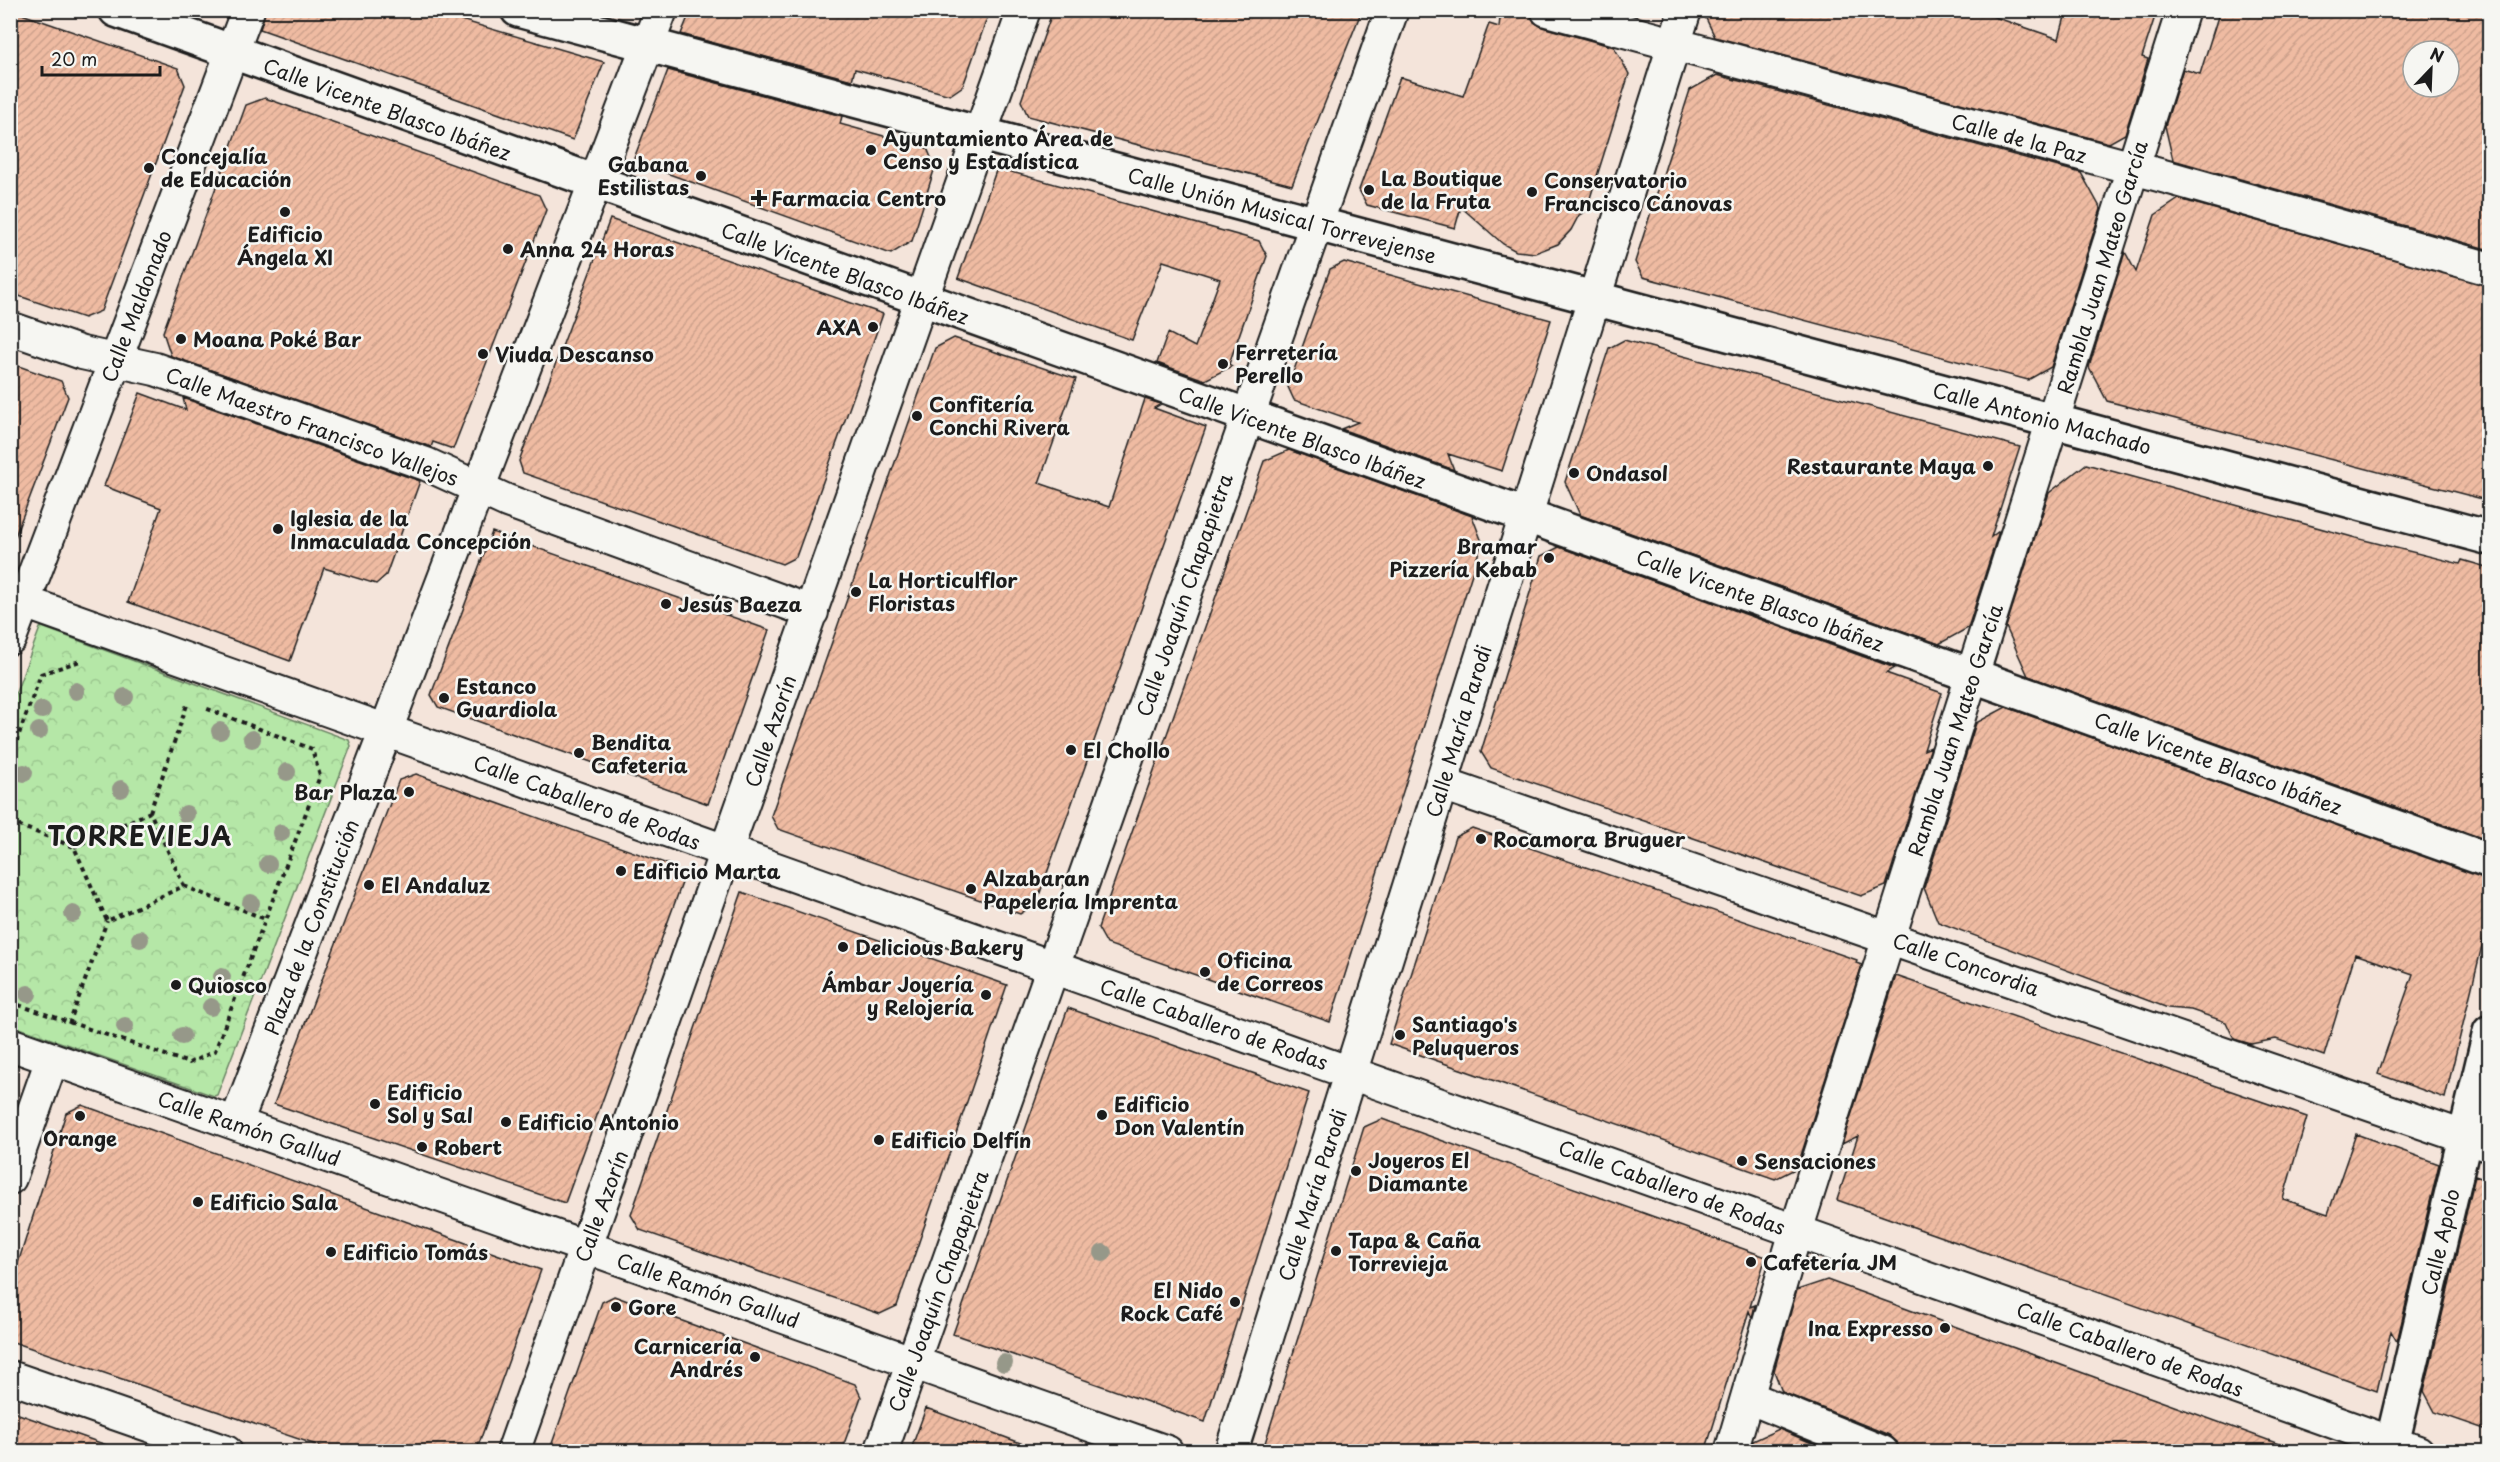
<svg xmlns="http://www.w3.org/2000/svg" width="2500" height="1462" viewBox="0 0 2500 1462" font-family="'Playpen Sans',sans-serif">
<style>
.park{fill:url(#park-crowns);stroke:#688262;stroke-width:1.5}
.building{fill:url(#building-hatch);stroke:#1c1c1c;stroke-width:1.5;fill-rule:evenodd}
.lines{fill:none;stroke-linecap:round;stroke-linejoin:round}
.street-casing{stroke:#1c1c1c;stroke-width:36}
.secondary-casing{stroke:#1c1c1c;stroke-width:38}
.path{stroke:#1c1c1c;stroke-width:4;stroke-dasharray:4.5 4.5;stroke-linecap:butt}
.street{stroke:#f6f6f2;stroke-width:32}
.secondary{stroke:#f6f6f2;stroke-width:33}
.tree{fill:#969889}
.poi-dot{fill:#1c1c1c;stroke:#f6f6f2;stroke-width:2}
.labels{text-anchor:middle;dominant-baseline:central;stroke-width:5;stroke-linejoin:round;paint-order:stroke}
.street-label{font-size:20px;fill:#1c1c1c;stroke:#f6f6f2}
.poi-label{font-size:20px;font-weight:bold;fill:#1c1c1c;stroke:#f6f6f2;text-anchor:start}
.district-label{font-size:26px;font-weight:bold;letter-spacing:1.5px;fill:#1c1c1c;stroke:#f6f6f2}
</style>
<defs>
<pattern id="park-crowns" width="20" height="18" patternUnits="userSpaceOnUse" patternTransform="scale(1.5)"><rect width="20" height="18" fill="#b5e7a7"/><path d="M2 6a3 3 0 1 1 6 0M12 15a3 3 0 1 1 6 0" fill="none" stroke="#9bc68f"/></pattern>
<pattern id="building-hatch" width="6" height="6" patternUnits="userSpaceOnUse" patternTransform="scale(1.5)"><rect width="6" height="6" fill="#efbba2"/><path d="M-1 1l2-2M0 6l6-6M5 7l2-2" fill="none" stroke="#cca08b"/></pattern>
</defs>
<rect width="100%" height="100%" fill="#f4e4da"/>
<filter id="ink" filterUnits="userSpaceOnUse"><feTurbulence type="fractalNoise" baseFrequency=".0167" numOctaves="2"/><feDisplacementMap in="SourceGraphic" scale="12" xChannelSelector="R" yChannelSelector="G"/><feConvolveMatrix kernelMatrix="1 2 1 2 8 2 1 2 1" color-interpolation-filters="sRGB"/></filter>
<g filter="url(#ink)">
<path class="park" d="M42,627L349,740L351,746L217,1095L214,1096L11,1025V706L40,628Z"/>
<path class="building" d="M10,10L178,68L185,85L101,311L84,318L10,293Z
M266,10H427L604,62L573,140L260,29Z
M691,10H990L963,86L950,95L855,69L852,80L681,34Z
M1053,10H1362L1292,185L1028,116L1021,101Z
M1501,10H1530L1534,22L1542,27L1614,47L1629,74L1586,211L1579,215L1571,230L1558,244L1535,253L1516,251L1503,244L1461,207L1455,228L1367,205L1359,190L1400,77L1463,96L1489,24L1499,27Z
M1702,10H1974L2059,39L2066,13L2083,18L2085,10H2157L2142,57L2148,59L2125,134L2109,143L1715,37Z
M2220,10H2490V250L2173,160L2165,126L2183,69L2200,74ZM2413,51H2449V87H2413Z
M668,70L842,116L840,124L927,148L935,167L912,241L891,254L633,161Z
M1717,75L2081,173L2101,209L2051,367L2028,380L1643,277L1635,262L1690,90Z
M265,98L539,195L546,210L453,449L433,442L431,447L171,356L163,332L246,105Z
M997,168L1259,241L1267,256L1229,364L1232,366L1205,380L1157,363L1168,333L1195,347L1220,279L1163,261L1132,340L958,278Z
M2179,199L2490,286V501L2107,401L2089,367L2125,252L2136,272L2155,215Z
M610,219L883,314L796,557L782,564L523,473L519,461Z
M1344,262L1551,320L1502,471L1448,454L1454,470L1341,429L1358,422L1294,400L1288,387L1330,269Z
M954,338L1076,379L1039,483L1109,507L1145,399L1161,404L1154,408L1206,427L1036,904L1020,914L778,829L771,816L935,348Z
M1624,340L2020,447L1991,537L1999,531L1968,628L1939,644L1580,515L1565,482L1609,348Z
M10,363L61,381L68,397L14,539H10Z
M140,393L186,410L183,398L420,481L386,575L376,584L324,568L290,661L128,602L161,508L104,486Z
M1289,450L1472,516L1482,542L1330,1022L1107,944L1098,928L1264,461Z
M2086,464L2356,538L2460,564L2462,560L2490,568V841L2028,676L2006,627L2049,493Z
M492,532L769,630L708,804L438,707L431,695Z
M1559,547L1895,668L1886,673L1942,693L1924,750L1931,747L1886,886L1861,896L1491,768L1481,752L1528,599L1541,556Z
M2006,707L2490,879V913L2445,1098L2378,1074L2413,974L2355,954L2324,1056L2276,1039L2251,1044L2234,1039L2226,1022L2191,1010L2168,1008L1938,922L1924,888L1976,723Z
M416,774L673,866L682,883L565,1203L274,1104L399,780Z
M1472,828L1857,960L1856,963L1862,965L1797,1168L1775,1179L1389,1044L1455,837Z
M742,892L1007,985L897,1306L880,1314L640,1230L631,1215Z
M1896,976L2307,1117L2283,1199L2328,1214L2356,1134L2439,1164L2397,1342L2391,1331L2377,1391L1837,1200L1858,1136L1842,1144Z
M1068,1008L1309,1093L1205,1422L953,1334Z
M82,1105L541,1270L476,1452H337L10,1341V1288L66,1113Z
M1382,1119L1766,1257L1750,1307L1755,1305L1752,1318L1749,1311L1705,1452H1292L1265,1443L1364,1127Z
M2475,1176L2490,1181V1431L2435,1412L2424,1391Z
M1827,1280L2290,1448V1452H1900L1897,1442L1889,1435L1782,1392L1774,1371L1797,1290Z
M614,1296L855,1384L861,1397L841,1452H549L602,1302Z
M926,1408L1034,1448L1033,1452H910Z
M10,1411L112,1447L111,1452H10Z
M1779,1429L1833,1452H1750L1753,1441Z"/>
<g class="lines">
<g class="street-casing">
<path id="street" d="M1547,10L2174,179L2490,269
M10,328L82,353L155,369L426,464L507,501L812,612
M10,597L2418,1452
M10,638L248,10
M1442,784L2490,1146
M10,1044L1167,1452
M236,1123L661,10
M10,1178L52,1059
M10,1377L226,1452
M1748,1397L1882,1452
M513,1452L1024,10
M881,1452L1392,10
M1231,1452L1685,10
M1731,1452L1796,1231L2183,10"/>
</g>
<g class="secondary-casing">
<path id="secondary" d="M116,10L2490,861
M518,10L2490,538
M2390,1452L2490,1032"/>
</g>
<path class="path" d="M10,759L41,674L80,661
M150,812L188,702
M10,822L74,847L107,921L184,886L150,812L74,847
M184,886L265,919
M10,1002L189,1063L215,1051L320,776L312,749L205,708
M69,1024L107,921"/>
<use href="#street" class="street"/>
<use href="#secondary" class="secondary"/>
</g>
<g class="tree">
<circle cx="76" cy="691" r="9"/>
<circle cx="125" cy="697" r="9"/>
<circle cx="42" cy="710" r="9"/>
<circle cx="39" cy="731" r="9"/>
<circle cx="220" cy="731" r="9"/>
<circle cx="252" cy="739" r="9"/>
<circle cx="287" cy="772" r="9"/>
<circle cx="24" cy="773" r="9"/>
<circle cx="121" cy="789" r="9"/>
<circle cx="186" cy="814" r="9"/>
<circle cx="281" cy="833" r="9"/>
<circle cx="268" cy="864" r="9"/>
<circle cx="251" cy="903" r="9"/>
<circle cx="73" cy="914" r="9"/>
<circle cx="140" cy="939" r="9"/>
<circle cx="222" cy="977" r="9"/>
<circle cx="28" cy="994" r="9"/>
<circle cx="211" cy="1007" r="9"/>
<circle cx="125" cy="1026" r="9"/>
<circle cx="182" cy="1036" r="9"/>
<circle cx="1103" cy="1253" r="9"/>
<circle cx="1004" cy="1363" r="9"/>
</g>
</g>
<g class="poi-dot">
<circle cx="871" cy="150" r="6"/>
<circle cx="149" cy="168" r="6"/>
<circle cx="701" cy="176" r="6"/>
<circle cx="1369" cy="190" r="6"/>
<circle cx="1532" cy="192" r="6"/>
<path d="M756 189h6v6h6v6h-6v6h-6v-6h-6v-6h6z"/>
<circle cx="285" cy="212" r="6"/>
<circle cx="508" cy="249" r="6"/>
<circle cx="873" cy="327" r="6"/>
<circle cx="181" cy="339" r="6"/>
<circle cx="483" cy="354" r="6"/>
<circle cx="1223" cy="364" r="6"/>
<circle cx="917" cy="416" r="6"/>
<circle cx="1988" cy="466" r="6"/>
<circle cx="1574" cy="473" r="6"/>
<circle cx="278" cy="529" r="6"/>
<circle cx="1549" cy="558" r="6"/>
<circle cx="856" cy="592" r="6"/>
<circle cx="666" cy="604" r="6"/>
<circle cx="444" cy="698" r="6"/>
<circle cx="1071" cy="750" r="6"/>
<circle cx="579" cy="753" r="6"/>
<circle cx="409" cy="792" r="6"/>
<circle cx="1481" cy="839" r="6"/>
<circle cx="621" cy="871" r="6"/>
<circle cx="369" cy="885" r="6"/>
<circle cx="971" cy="889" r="6"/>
<circle cx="843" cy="947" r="6"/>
<circle cx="1205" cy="972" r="6"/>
<circle cx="176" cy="985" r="6"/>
<circle cx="986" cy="995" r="6"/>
<circle cx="1400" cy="1035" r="6"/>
<circle cx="375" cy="1104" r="6"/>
<circle cx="1102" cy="1115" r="6"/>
<circle cx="80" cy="1116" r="6"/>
<circle cx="506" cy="1122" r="6"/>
<circle cx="879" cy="1140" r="6"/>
<circle cx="422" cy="1147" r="6"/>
<circle cx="1742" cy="1161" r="6"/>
<circle cx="1356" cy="1171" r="6"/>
<circle cx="198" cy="1202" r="6"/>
<circle cx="1336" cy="1251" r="6"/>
<circle cx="331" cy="1252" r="6"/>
<circle cx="1751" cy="1262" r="6"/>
<circle cx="1235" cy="1302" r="6"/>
<circle cx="616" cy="1307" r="6"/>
<circle cx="1945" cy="1328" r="6"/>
<circle cx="755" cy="1357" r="6"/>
</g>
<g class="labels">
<g class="street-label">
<text transform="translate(387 109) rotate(20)">Calle Vicente Blasco Ibáñez</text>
<text transform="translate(2019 138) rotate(15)">Calle de la Paz</text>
<text transform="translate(1282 215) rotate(15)">Calle Unión Musical Torrevejense</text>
<text transform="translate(2102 267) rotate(-73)">Rambla Juan Mateo García</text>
<text transform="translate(845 273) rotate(20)">Calle Vicente Blasco Ibáñez</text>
<text transform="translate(136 306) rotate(-69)">Calle Maldonado</text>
<text transform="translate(2042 418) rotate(15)">Calle Antonio Machado</text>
<text transform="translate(312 426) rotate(20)">Calle Maestro Francisco Vallejos</text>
<text transform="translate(1302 437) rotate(20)">Calle Vicente Blasco Ibáñez</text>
<text transform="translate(1184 595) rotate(-71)">Calle Joaquín Chapapietra</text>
<text transform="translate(1760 600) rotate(20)">Calle Vicente Blasco Ibáñez</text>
<text transform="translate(1955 730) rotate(-72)">Rambla Juan Mateo García</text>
<text transform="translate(770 731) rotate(-71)">Calle Azorín</text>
<text transform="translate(1458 731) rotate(-73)">Calle María Parodi</text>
<text transform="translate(2218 763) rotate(20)">Calle Vicente Blasco Ibáñez</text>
<text transform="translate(587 802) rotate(20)">Calle Caballero de Rodas</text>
<text transform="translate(311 927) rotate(-69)">Plaza de la Constitución</text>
<text transform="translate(1966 964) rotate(19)">Calle Concordia</text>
<text transform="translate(1214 1024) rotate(19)">Calle Caballero de Rodas</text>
<text transform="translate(249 1128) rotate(19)">Calle Ramón Gallud</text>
<text transform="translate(1672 1187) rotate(20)">Calle Caballero de Rodas</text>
<text transform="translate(1312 1195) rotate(-72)">Calle María Parodi</text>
<text transform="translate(601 1206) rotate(-70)">Calle Azorín</text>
<text transform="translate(2440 1242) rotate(-77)">Calle Apolo</text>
<text transform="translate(708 1290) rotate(19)">Calle Ramón Gallud</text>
<text transform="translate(938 1291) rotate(-70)">Calle Joaquín Chapapietra</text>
<text transform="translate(2130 1349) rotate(20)">Calle Caballero de Rodas</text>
</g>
<g class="poi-label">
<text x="883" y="138">Ayuntamiento Área de<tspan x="883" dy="23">Censo y Estadística</tspan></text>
<text x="161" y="156">Concejalía<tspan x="161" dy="23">de Educación</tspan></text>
<text x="689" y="164" text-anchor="end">Gabana<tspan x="689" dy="23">Estilistas</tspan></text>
<text x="1381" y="178">La Boutique<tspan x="1381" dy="23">de la Fruta</tspan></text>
<text x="1544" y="180">Conservatorio<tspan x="1544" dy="23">Francisco Cánovas</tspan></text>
<text x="771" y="198">Farmacia Centro</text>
<text x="285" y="234" text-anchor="middle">Edificio<tspan x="285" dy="23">Ángela XI</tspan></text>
<text x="520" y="249">Anna 24 Horas</text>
<text x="861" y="327" text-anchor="end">AXA</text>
<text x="193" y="339">Moana Poké Bar</text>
<text x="1235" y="352">Ferretería<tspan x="1235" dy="23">Perello</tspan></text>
<text x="495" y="354">Viuda Descanso</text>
<text x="929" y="404">Confitería<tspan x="929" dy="23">Conchi Rivera</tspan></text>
<text x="1976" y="466" text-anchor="end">Restaurante Maya</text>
<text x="1586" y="473">Ondasol</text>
<text x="290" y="518">Iglesia de la<tspan x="290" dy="23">Inmaculada Concepción</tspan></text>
<text x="1537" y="546" text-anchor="end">Bramar<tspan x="1537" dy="23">Pizzería Kebab</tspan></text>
<text x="868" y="580">La Horticulflor<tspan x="868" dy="23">Floristas</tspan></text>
<text x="678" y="604">Jesús Baeza</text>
<text x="456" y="686">Estanco<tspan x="456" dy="23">Guardiola</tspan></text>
<text x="591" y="742">Bendita<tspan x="591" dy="23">Cafeteria</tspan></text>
<text x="1083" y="750">El Chollo</text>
<text x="397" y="792" text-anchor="end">Bar Plaza</text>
<text x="1493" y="839">Rocamora Bruguer</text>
<text x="633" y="871">Edificio Marta</text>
<text x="983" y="878">Alzabaran<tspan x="983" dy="23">Papelería Imprenta</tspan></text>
<text x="381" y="885">El Andaluz</text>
<text x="855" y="947">Delicious Bakery</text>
<text x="1217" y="960">Oficina<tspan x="1217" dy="23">de Correos</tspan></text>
<text x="974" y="984" text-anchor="end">Ámbar Joyería<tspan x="974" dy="23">y Relojería</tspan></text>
<text x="188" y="985">Quiosco</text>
<text x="1412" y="1024">Santiago's<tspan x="1412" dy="23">Peluqueros</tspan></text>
<text x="387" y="1092">Edificio<tspan x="387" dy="23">Sol y Sal</tspan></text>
<text x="1114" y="1104">Edificio<tspan x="1114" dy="23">Don Valentín</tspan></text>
<text x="518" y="1122">Edificio Antonio</text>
<text x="80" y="1138" text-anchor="middle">Orange</text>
<text x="891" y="1140">Edificio Delfín</text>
<text x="434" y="1147">Robert</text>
<text x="1368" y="1160">Joyeros El<tspan x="1368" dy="23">Diamante</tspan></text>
<text x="1754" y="1161">Sensaciones</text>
<text x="210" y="1202">Edificio Sala</text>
<text x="1348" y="1240">Tapa &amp; Caña<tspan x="1348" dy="23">Torrevieja</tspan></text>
<text x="343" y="1252">Edificio Tomás</text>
<text x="1763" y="1262">Cafetería JM</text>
<text x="1223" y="1290" text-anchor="end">El Nido<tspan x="1223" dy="23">Rock Café</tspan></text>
<text x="628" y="1307">Gore</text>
<text x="1933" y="1328" text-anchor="end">Ina Expresso</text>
<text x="743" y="1346" text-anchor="end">Carnicería<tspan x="743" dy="23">Andrés</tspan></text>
</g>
<g class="district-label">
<text x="140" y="835">TORREVIEJA</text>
</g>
</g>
<rect width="2500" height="1462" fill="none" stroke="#f6f6f2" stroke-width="36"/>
<rect x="18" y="18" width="2464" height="1426" fill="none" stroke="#1c1c1c" stroke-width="2" filter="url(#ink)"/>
<g transform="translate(2431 69) rotate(23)"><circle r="28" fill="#f6f6f2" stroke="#9f9f9c" stroke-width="1.5"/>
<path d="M0-4.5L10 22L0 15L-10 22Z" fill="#1c1c1c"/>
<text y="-9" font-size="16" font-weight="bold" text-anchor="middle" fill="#1c1c1c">N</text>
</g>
<path d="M42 66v9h118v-9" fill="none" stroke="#1c1c1c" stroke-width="3"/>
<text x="51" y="66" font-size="18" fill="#1c1c1c" stroke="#f6f6f2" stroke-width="4.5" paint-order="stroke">20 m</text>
</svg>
